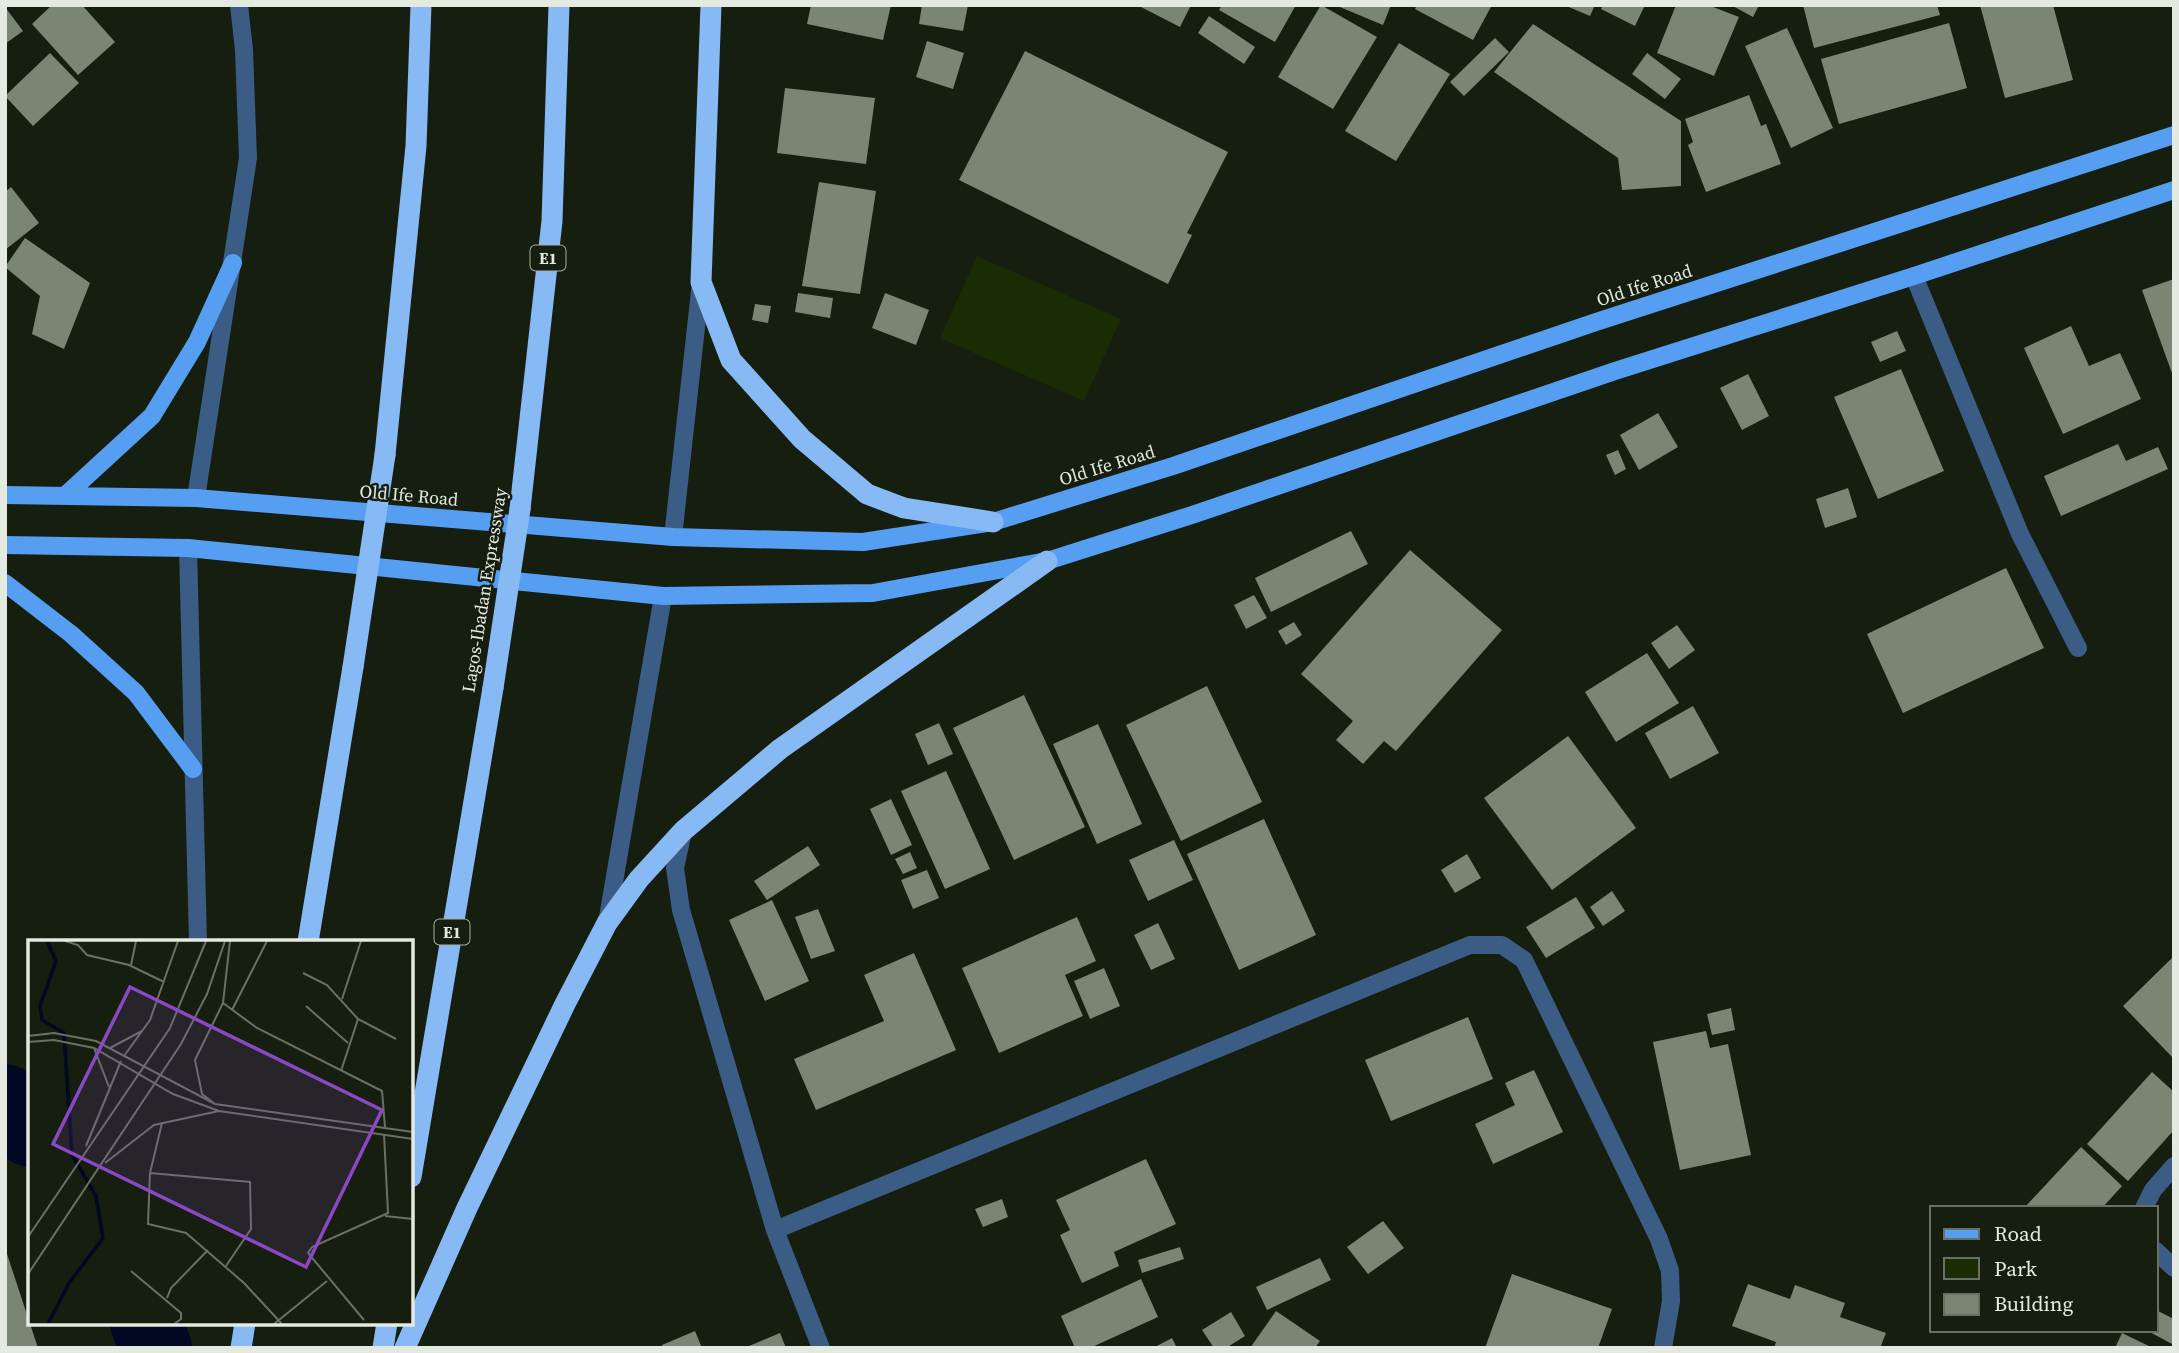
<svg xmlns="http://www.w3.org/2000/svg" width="2179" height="1353" viewBox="0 0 2179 1353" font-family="'Source Serif 4',serif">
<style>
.green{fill:#192c03}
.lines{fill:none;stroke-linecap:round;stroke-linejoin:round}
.river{stroke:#000823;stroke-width:72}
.building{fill:#7b8574}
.lane{stroke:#3b5d85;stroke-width:18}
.street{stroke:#3b5d85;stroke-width:18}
.primary{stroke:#559ef2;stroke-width:18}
.highway{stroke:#87b9f5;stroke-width:21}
.highway-bridge{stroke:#87b9f5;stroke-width:21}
.labels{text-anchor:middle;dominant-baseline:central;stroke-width:5;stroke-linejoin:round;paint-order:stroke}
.shield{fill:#161e10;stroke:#a7ada2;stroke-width:2}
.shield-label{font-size:16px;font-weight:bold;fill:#e5eae1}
.street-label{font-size:18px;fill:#e5eae1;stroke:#161e10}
.inset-river{fill:none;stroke:#000823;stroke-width:3.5}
.inset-road{fill:none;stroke:#697064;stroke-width:2}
.view{fill:#8b48c4;fill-opacity:0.15;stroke:#8b48c4;stroke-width:3.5}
.inset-edge{fill:none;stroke:#e5eae1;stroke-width:3.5}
</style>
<rect width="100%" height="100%" fill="#161e10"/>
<path class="green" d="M977,256L1121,319L1084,401L940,338Z"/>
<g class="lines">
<path class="river" d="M5,1100L30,1131
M146,1323L156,1348"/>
</g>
<path class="building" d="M52,5H82L115,42L78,75L32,24Z
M811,5H891L883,40L807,24Z
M922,5H968L963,31L919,24Z
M1142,5H1191L1180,27L1141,7Z
M1222,5H1296L1275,42L1219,10Z
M1321,5L1377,37L1333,109L1278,77Z
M1335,5H1391L1383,25Z
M1417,5H1492L1473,40L1415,9Z
M1564,5H1595L1590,16Z
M1603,5H1645L1635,26L1601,9Z
M1676,5H1708L1739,17L1714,76L1657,53Z
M1731,5H1759L1753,17Z
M1803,5H1937L1940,15L1814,48Z
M1980,5H2053L2073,80L2005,98Z
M5,7L23,31L5,44Z
M1209,16L1255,47L1244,64L1198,33Z
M1949,23L1967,88L1839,124L1821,59Z
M1533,24L1681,121V186L1622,190L1618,158L1494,72Z
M1787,28L1833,128L1791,148L1745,46Z
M1495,38L1509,52L1464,96L1450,82Z
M927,41L964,53L953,89L916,77Z
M1399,43L1450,74L1396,161L1345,131Z
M1025,51L1228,152L1187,233L1192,235L1168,284L959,180Z
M50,53L79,83L33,126L5,96Z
M1647,53L1681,79L1665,99L1632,74Z
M785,88L875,98L866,164L777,153Z
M1749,95L1761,126L1766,124L1781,164L1706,192L1688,145L1693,142L1685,119Z
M819,182L876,191L860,294L802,286Z
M11,187L39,223L5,250V192Z
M25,238L90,283L64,349L32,334L40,296L5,267Z
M2174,279V376H2173L2142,290Z
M798,293L833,298L830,318L795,312Z
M885,293L929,310L916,345L872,328Z
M755,304L771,306L768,323L752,320Z
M2071,326L2089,366L2120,353L2141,399L2063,434L2024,348Z
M1897,331L1906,351L1880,362L1871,342Z
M1901,369L1944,471L1878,499L1834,397Z
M1748,374L1769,416L1742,430L1720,388Z
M1658,413L1678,447L1639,470L1620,435Z
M2118,444L2126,461L2158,447L2168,469L2061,516L2044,476Z
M1618,450L1626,469L1615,475L1606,455Z
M1848,488L1857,517L1825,528L1816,499Z
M1351,531L1368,564L1271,612L1255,578Z
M1410,550L1502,630L1396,751L1384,741L1363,764L1336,740L1353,721L1301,674Z
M2006,568L2044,648L1903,713L1867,634Z
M1254,595L1267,618L1246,629L1234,605Z
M1294,622L1302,635L1286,645L1278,631Z
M1677,625L1695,650L1669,669L1651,643Z
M1647,653L1679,703L1616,742L1585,692Z
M1207,686L1262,802L1181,841L1126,725Z
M1024,695L1085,827L1014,860L953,728Z
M1693,706L1719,753L1670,779L1645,733Z
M939,723L953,754L928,765L915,734Z
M1098,724L1142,824L1097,844L1053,744Z
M1568,736L1636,828L1552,890L1484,798Z
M946,771L990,869L945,889L901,791Z
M891,799L912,845L891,855L870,809Z
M1264,819L1316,935L1239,970L1187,854Z
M1174,840L1193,880L1148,901L1129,860Z
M808,846L820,865L767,900L754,881Z
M910,852L917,868L903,874L895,859Z
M1467,854L1481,878L1455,893L1441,870Z
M927,870L939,898L913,909L901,880Z
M1612,891L1625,911L1603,926L1590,907Z
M1576,897L1595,928L1546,958L1526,927Z
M772,900L809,981L765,1001L729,920Z
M818,909L835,951L811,959L795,917Z
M1077,917L1096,961L1065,975L1083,1016L999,1053L962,968Z
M1158,923L1175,959L1151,970L1134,935Z
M914,953L956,1050L816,1110L794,1059L884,1021L864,975Z
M2174,956V1059L2123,1006Z
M1104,968L1120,1006L1090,1019L1074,981Z
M1731,1008L1735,1030L1712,1035L1707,1014Z
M1468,1017L1493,1079L1391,1121L1365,1060Z
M1706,1031L1710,1048L1728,1044L1751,1155L1680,1170L1653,1042Z
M1534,1070L1563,1132L1493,1164L1475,1124L1515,1105L1505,1083Z
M2152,1072L2174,1092V1130L2128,1181L2087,1144Z
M2081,1147L2122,1186L2102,1208H2024Z
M1146,1159L1176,1224L1114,1252L1119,1266L1082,1283L1060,1235L1070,1230L1056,1200Z
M1002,1199L1008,1217L983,1227L975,1209Z
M1383,1221L1404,1248L1368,1274L1347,1247Z
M1180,1247L1184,1259L1142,1273L1138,1260Z
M5,1251H6L38,1348H5Z
M1320,1258L1331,1280L1267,1310L1256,1287Z
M1512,1274L1612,1309L1598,1348H1485Z
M1141,1279L1158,1317L1090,1348H1075L1061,1316Z
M1748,1284L1790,1299L1795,1285L1845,1303L1840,1317L1886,1333L1880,1348H1774L1776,1342L1732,1326Z
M2156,1310L2174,1319V1345L2146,1330H2156Z
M1276,1311L1320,1341L1315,1348H1250Z
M1231,1312L1245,1336L1226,1348H1214L1202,1330Z
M695,1331L702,1348H663L662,1345Z
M780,1333L786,1348H744Z
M2122,1333L2153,1348H2115Z
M1172,1338L1177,1348H1153Z"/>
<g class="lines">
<path class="lane" d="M1914,276L2020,534L2078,648
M673,537L701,282
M607,923L663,596"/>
<path class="street" d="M196,498L248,158L244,50L239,5
M188,548L198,942
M683,831L675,868L681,910L775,1230L821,1348
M2144,1208L2153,1190L2174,1166
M775,1230L1470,945H1502L1524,960L1659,1239L1670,1271L1671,1301L1663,1348
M2156,1251L2174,1268"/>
<path class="primary" d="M67,494L152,416L197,342L233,263
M5,495L196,498L673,537L863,542L993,522L1173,466L1596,322L2174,135
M5,545L188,548L663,596L873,593L1047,561L1192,515L1615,371L1914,276L2174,190
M5,583L71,634L136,693L193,769"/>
<path class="highway" d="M711,5L701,282L731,360L802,439L867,494L904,508L993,522
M385,455L416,146L421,5
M520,509L552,221L559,5
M308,942L353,667
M411,1177L493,688
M241,1348L245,1323
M383,1348L387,1323
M405,1348L467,1208L565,1004L607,923L639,879L683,831L780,749L1047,561"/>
<path class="highway-bridge" d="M353,667L385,455
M493,688L520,509"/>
</g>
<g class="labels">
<g class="shield">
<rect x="530.5" y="245.5" width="35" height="25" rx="5"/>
<rect x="434.5" y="919.5" width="35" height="25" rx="5"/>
</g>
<g class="shield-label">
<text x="548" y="258">E1</text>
<text x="452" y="932">E1</text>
</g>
<g class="street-label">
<text transform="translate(1644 285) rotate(-18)">Old Ife Road</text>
<text transform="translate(1107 465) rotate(-17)">Old Ife Road</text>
<text transform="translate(409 495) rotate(5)">Old Ife Road</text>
<text transform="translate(484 590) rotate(-81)">Lagos-Ibadan Expressway</text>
</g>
</g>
<g transform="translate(28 940)">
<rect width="385" height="385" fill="#161e10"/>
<path class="inset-river" d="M19,1L28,21L12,66L14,80L36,93L44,215L68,256L75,298L41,343L20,384"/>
<path class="inset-road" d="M37,1L50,5L59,15L101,25L136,42M103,25L108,1M275,33L299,45L330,79L368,99M314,59L333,1M195,63L229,88L354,151L357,187M278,66L320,103M204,70L239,1M0,96L26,93L68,101L187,164L385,192M0,102L26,100L66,108L145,154L191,171L385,199M66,108L81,147M82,108L114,91M96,116L122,80L150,1M313,131L330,79M187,164L174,154L167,120L195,63L202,1M134,183L122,233L120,284L158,293L216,343L254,384M58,206L93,121M77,223L126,185L191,171M122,233L222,242L223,289L198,326M357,276L385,279M0,297L142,88L178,1M103,331L153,373V379L146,384M0,334L153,104L179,54L197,1M139,358L143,348L180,310M336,380L280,313L284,307L360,273L356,194M246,384L299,341"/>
<path class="view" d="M102,47L354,170L278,327L25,204Z"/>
<rect width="385" height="385" class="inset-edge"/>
</g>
<rect width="2179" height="1353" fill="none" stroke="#e5eae1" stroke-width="14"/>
<rect x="1930" y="1206" width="228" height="126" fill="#161e10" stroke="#697064" stroke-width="2"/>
<rect x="1944" y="1229" width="35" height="10" fill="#559ef2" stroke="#697064" stroke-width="2"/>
<text x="1994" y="1241" font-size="21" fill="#e5eae1">Road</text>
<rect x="1944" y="1258" width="35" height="21" fill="#192c03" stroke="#697064" stroke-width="2"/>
<text x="1994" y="1276" font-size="21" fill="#e5eae1">Park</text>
<rect x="1944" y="1294" width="35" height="21" fill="#7b8574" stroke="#697064" stroke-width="2"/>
<text x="1994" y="1311" font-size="21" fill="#e5eae1">Building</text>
</svg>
